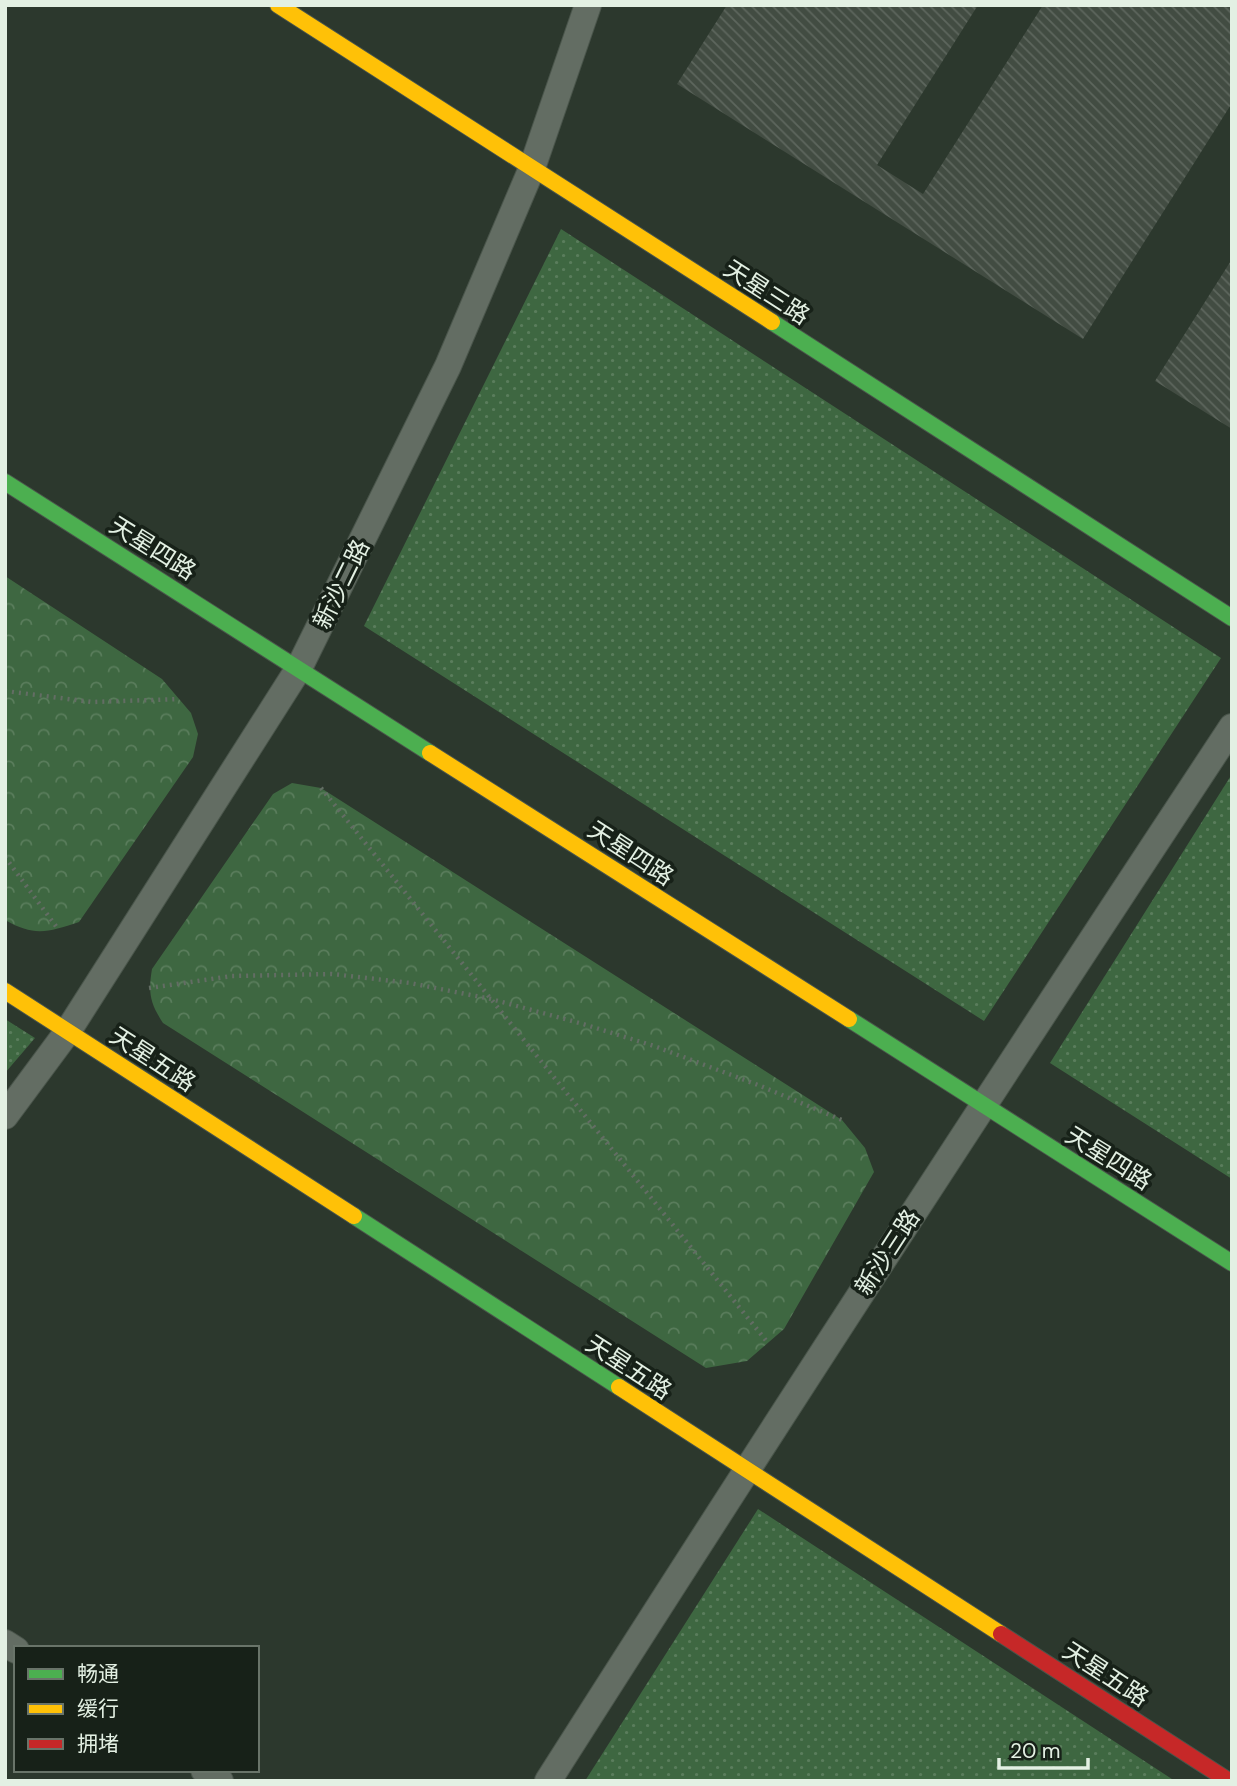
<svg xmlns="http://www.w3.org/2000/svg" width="1237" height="1786" viewBox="0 0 1237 1786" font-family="'DM Sans','Noto Sans SC',sans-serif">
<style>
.grass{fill:url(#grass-dots)}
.park{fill:url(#park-crowns)}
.building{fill:url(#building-back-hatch)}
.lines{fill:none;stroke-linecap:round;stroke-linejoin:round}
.street-casing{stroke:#4a554b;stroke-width:28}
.fast-casing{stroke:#4a554b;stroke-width:18}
.slow-casing{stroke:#4a554b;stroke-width:18}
.jam-casing{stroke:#4a554b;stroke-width:18}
.path{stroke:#636d64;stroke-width:4.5;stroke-dasharray:2 5;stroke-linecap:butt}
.street{stroke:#636d63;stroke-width:26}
.fast{stroke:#4caf50;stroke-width:16}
.slow{stroke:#ffc107;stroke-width:16}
.jam{stroke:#c62828;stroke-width:16}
.labels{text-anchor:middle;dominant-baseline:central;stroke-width:7;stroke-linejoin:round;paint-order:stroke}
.street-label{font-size:24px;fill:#e3f0e3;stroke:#172118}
</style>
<defs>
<pattern id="grass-dots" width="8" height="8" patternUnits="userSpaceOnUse" patternTransform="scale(1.75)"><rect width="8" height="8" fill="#3e6741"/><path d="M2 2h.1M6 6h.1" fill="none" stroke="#5a7d5c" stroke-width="1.8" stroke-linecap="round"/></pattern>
<pattern id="park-crowns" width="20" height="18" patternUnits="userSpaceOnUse" patternTransform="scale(1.75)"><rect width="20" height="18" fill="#3e6741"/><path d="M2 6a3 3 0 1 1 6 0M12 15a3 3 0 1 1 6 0" fill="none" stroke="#5a7d5c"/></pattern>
<pattern id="building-back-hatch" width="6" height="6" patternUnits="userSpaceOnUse" patternTransform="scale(1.75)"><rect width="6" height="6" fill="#424c42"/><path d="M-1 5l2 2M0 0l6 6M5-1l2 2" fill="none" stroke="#5d665d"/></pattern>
</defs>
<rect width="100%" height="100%" fill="#2c382d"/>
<path class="grass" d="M561,229L1221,658L984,1021L364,626Z
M1232,774V1179L1050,1063Z
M5,1019L35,1038L5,1073Z
M758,1509L1175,1781H585Z"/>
<path class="park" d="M5,576L162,679L191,713L198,734L193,757L79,922C48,932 35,937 5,920Z
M292,783L321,788L842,1120L865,1148L874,1172L784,1329L747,1361L706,1368L163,1023C150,1003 148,993 152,969L273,794Z"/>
<path class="building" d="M727,5H978L877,165L923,194L1043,5H1232V103L1083,339L677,84Z
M1232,259V429L1155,381Z"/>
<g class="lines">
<g class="street-casing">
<path id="street" d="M5,1116L68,1031L299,668L448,366L532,168L588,5
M5,1643L16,1650
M204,1770L220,1781
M548,1781C773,1427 1001,1077 1232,727"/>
</g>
<g class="fast-casing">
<path id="fast" d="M772,322L1232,618
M5,482L430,753
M849,1019L1232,1263
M354,1216L619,1387"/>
</g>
<g class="slow-casing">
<path id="slow" d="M278,5L772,322
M430,753L849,1019
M5,991L354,1216
M619,1387L1001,1634"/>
</g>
<g class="jam-casing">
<path id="jam" d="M1001,1634L1229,1781"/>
</g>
<path class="path" d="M5,691L92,702L179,699
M321,788L768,1343
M5,857L58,929
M149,988L232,976L332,974L410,983L491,999L583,1024L654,1046L758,1085L842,1120"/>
<use href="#street" class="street"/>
<use href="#fast" class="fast"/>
<use href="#slow" class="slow"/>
<use href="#jam" class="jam"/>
</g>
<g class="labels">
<g class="street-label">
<text transform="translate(767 292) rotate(33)">天星三路</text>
<text transform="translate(153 548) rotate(32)">天星四路</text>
<text transform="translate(341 584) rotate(-64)">新沙二路</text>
<text transform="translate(631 853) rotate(33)">天星四路</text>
<text transform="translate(153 1059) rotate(33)">天星五路</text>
<text transform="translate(1109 1158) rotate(32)">天星四路</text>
<text transform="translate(887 1252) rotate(-57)">新沙三路</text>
<text transform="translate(629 1367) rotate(33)">天星五路</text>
<text transform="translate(1106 1674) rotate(33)">天星五路</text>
</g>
</g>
<rect width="1237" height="1786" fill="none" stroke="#e3f0e3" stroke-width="14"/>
<rect x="14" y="1646" width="245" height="126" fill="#172118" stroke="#697469" stroke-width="2"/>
<rect x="28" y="1669" width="35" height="10" fill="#4caf50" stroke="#697469" stroke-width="2"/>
<text x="77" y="1681" font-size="21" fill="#e3f0e3">畅通</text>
<rect x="28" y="1704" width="35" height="10" fill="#ffc107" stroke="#697469" stroke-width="2"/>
<text x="77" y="1716" font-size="21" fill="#e3f0e3">缓行</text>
<rect x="28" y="1739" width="35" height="10" fill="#c62828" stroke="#697469" stroke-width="2"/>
<text x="77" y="1751" font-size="21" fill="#e3f0e3">拥堵</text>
<path d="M999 1758v10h89v-10" fill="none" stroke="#e3f0e3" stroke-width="3.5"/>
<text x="1010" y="1758" font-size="21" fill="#e3f0e3" stroke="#172118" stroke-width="5" paint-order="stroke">20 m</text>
</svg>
